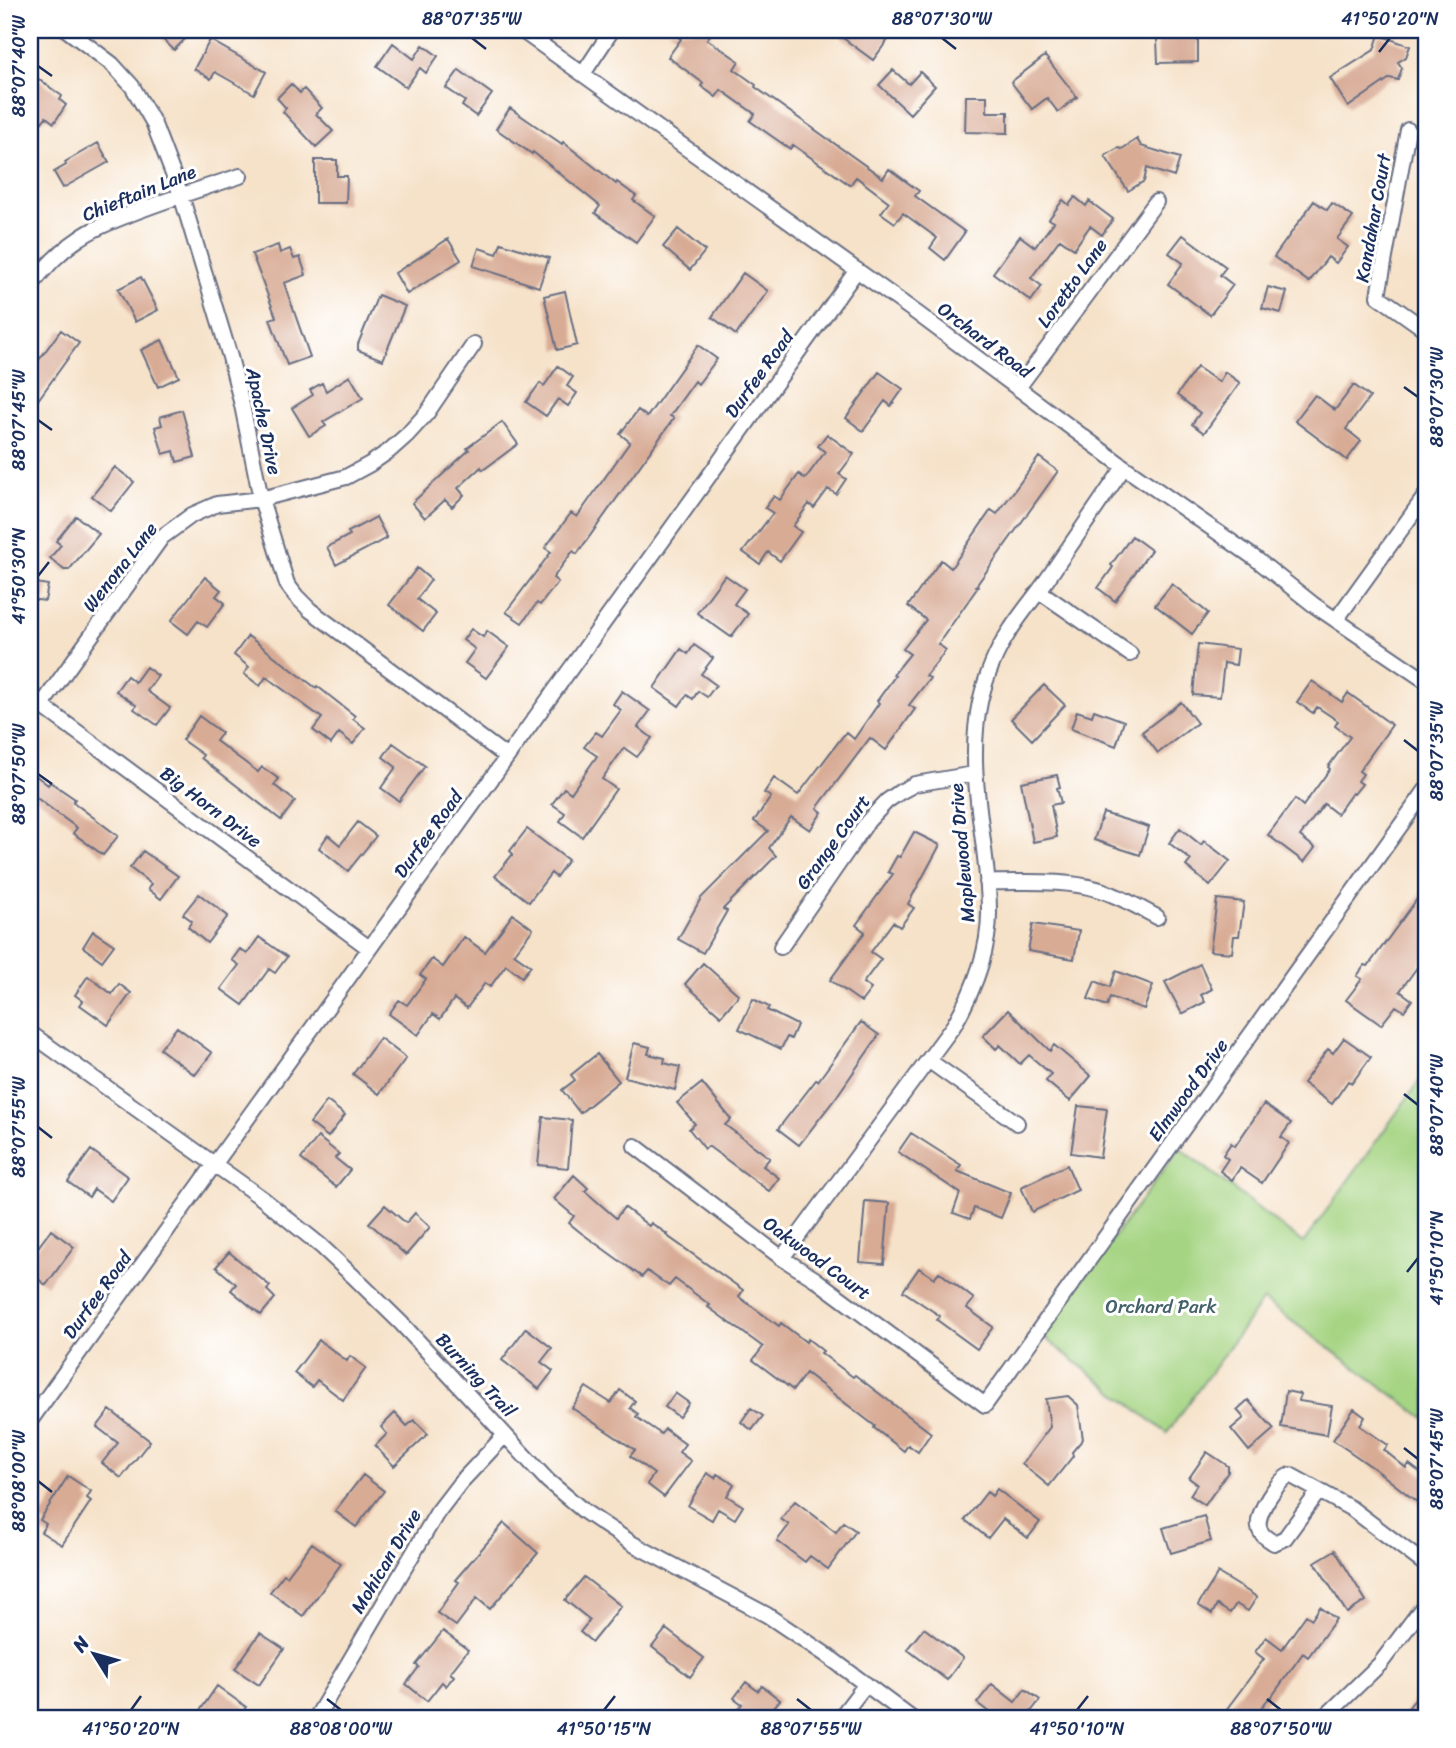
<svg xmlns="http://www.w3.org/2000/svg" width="1456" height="1748" viewBox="0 0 1456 1748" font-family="Sriracha,sans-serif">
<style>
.green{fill:#a5d482;stroke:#608270;stroke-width:2}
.building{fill:#d8ab95}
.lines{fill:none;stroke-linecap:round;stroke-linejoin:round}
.minor-casing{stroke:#686e83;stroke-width:18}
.minor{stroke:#fff;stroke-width:14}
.ticks{fill:none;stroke:#1b2f5e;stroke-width:2.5}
.labels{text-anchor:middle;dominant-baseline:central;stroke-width:6;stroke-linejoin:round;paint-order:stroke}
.street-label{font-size:19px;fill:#1b2f5e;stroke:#fff}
.park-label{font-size:19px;fill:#446169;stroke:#fff}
.neatline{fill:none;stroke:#1b2f5e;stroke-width:2.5}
.ticks-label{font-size:18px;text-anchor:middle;fill:#1b2f5e}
</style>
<rect width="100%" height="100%" fill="#fff"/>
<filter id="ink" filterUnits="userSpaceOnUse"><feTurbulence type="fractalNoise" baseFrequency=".0143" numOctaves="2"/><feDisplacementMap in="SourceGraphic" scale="14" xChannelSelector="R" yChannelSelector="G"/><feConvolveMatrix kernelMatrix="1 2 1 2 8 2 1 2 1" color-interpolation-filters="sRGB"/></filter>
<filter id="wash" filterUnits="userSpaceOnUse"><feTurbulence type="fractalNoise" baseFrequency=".00686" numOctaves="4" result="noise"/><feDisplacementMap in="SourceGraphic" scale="28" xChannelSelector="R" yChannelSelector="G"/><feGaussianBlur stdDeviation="1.57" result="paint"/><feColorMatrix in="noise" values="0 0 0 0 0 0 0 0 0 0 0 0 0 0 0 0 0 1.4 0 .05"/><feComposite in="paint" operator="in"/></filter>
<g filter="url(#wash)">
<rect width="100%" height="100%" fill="#f6e2c9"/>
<path class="green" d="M1426,1072V1419L1263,1300L1167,1433L1041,1335L1180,1148L1303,1243Z"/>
<g id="blocks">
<path class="building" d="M153,30H194L174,50Z
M668,30H714L707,39L739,61L734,69L756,85L755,87L883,178L889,169L919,191L915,196L965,232L945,260L930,248L937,238L903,213L895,223L881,213L889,202L856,177L850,185L793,145L790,149L750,121L755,114L721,90L716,97L701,86L703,83L668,57L681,39Z
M832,30H880L890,37L873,60Z
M1379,35L1410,46L1406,57L1398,62L1402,68L1398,80L1390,78L1348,107L1330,78L1374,50Z
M1198,36V62L1158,63L1157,38Z
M210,40L266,72L254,94L215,72L211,79L194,69Z
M393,43L414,59L423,45L438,56L426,73L420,68L406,87L377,66Z
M1045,56L1077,97L1058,112L1047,98L1032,109L1011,82Z
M459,70L492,94L476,116L462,106L465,101L446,88Z
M893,70L909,84L920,72L935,86L910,114L879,85Z
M30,73L62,96L60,100L66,105L54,123L46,117L42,122L30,113Z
M291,84L300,93L304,89L322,108L316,114L333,131L316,147L283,112L286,108L277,98Z
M966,96H987V112H1008V133L965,132Z
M510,108L562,144L563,142L616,184L617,182L636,196L633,200L655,216L636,242L595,213L600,206L533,152L532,154L496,129Z
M1137,139L1141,146L1180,158L1174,177L1147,168L1144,181L1128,191L1105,156L1118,148L1122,149Z
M98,143L109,162L63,188L54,172L66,165L65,162Z
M315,160H337V176H347L346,203H315Z
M1075,197L1086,206L1089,201L1113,219L1102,235L1090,226L1074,249L1060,239L1031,278L1042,286L1031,301L993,273L1020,236L1035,247L1054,222L1049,219L1063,200L1069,205Z
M1314,201L1327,210L1332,203L1353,217L1337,239L1348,247L1336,263L1328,257L1309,282L1274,257Z
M678,229L705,251L690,270L663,247Z
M1183,235L1226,267L1220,275L1233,285L1210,315L1168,284L1183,263L1169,253Z
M448,239L461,260L407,294L395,273Z
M501,243L549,258L539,287L473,266L479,248L497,254Z
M278,245L280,253L290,249L294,259L300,257L306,275L284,283L310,357L287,365L270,319L276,317L252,254Z
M743,273L768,291L736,335L712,317Z
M141,277L158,310L135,322L118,289Z
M1268,287L1287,292L1281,313L1262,308Z
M565,291L577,345L557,350L544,296Z
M378,295L405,306L383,360L358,350V344Z
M61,330L79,343L30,411V372Z
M162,340L179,377L158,387L141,350Z
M698,345L717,359L698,384L695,381L670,416L674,418L577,554L573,551L553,578L558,582L540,605L537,603L522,623L506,612L551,552L545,548L571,513L577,517L630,442L620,434L638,410L647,417Z
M558,366L573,377L567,386L577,393L568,406L558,399L546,416L526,402L540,383L544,386Z
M1197,367L1219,382L1225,372L1240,383L1204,433L1192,424L1200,413L1177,395Z
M879,372L903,389L891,406L885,401L863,431L846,418Z
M350,376L363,398L323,422L326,426L309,436L292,408L313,395L310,390L322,383L326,391Z
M1354,385L1370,397L1346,429L1361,441L1347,460L1295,421L1315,395L1335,410Z
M182,410L195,457L177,462L174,451L163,454L155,427L162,425L160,417Z
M502,422L518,444L483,470L481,467L458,488L464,495L452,507L445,500L425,518L412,503L469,450L467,448Z
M827,434L854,454L839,474L846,479L836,494L828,489L814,508L809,504L793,526L801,532L780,561L768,552L760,564L743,552L773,513L765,508L774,496L780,500L799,474L805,479L825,452L818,446Z
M1039,457L1058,471L976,586L978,587L938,644L946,650L926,676L930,678L909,705L915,709L886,750L870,738L817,808L822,812L810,830L791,817L769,848L776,856L723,909L727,911L703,953L678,939L701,898L768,831L754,821L771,797L764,793L774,778L798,795L846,732L854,739L879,703L877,701L895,676L893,675L910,654L903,649L926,620L908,606L941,560L951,568L991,510L997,514Z
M115,467L134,482L111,511L92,496Z
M76,516L99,534L69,570H64L50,558L61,545L56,541Z
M376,517L387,538L336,565L327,547L350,535L348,532Z
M1132,536L1151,550L1115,601L1098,588L1113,567L1111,565Z
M417,568L431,580L417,599L436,614L423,631L389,605Z
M725,575L745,589L734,604L748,614L731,637L697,613Z
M205,577L221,590L216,596L225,603L207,627L198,621L188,634L171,621Z
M30,582L48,585L45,601L30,599Z
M1172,584L1208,613L1192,634L1155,605Z
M471,629L483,637L487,631L509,647L486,678L465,663L475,649L463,640Z
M248,636L316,688L317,686L355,716L353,719L365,728L353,744L339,733L331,744L313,730L322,718L266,677L260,686L244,674L249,667L234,655Z
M1198,644L1238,649L1236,665L1224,663L1220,697L1193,695Z
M694,645L713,658L701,674L716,685L707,697L698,691L693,699L687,695L679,706L654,688L681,649L688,654Z
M146,667L158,676L147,691L170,708L157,725L134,709L136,705L116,691L127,676L135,682Z
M1312,681L1342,702L1348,693L1392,725L1359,771L1363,774L1358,781L1362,784L1354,794L1352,793L1337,814L1324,804L1300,836L1315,848L1304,862L1268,835L1295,799L1303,806L1330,769L1328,767L1350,737L1335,726L1338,721L1317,707L1313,713L1297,702Z
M1044,685L1065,705L1032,740L1011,719Z
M622,691L650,711L638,727L652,738L637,757L624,748L602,779L616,789L582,837L560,821L565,813L552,804L564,788L571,793L597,756L584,747L596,732L602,736L621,710L613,704Z
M1181,702L1197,723L1158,753L1142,732Z
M1094,710L1124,721L1116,746L1071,729L1077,711L1092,716Z
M199,716L222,733L216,741L258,772L262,767L279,779L274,785L295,801L281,820L201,758L203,755L182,740Z
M393,743L425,766L399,801L381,788L396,767L383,757Z
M30,771L48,785L50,782L75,799L73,802L118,836L103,855L73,833L77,828L30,793Z
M1057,775L1060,787L1057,788L1061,803L1051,805L1057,837L1033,842L1021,782Z
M1103,813L1149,827L1140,855L1094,840Z
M358,822L376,836L348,871L319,848L328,835L340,845Z
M1180,828L1201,845L1204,841L1230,861L1210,886L1186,866L1191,860L1169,843Z
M527,829L568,860L556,877L551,873L529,902L495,876L513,854L510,851Z
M914,832L940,845L908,904L914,908L900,927L893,922L871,952L881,959L863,983L871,989L861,1002L830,980L865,932L856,925L893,874L888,872L897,856L900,857Z
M143,851L178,876L161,899L148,889L151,884L130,868Z
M1426,887V955L1400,991L1412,1000L1404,1011L1396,1006L1381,1025L1346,1000L1362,979L1357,976L1365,965L1368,966Z
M199,894L228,916L207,943L188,927L192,921L183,914Z
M1217,899L1244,902L1239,936H1234L1232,953L1210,951Z
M513,914L533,929L514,954L531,966L522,977L506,965L490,987L485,983L467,1008L454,999L440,1019L433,1014L418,1035L389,1014L399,1000L407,1005L426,979L420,975L432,959L443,967L464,937L485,952Z
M1033,924L1079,931L1074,959L1028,951Z
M93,931L114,945L102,961L83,947Z
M259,937L287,957L275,973L269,969L243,1005L221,989L239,965L232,960L240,949L247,954Z
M703,963L739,995L721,1016L685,984Z
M1200,964L1212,989L1201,995L1205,1002L1182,1014L1165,982Z
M1116,971L1153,985L1144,1009L1110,997L1107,1006L1088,999L1095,981L1110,987Z
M88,976L112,994L119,984L131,993L108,1025L80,1005L83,1001L75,995Z
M753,999L769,1007L767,1010L797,1025L791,1039L787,1037L781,1049L739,1029Z
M1008,1010L1050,1051L1054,1045L1091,1076L1070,1101L1046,1081L1051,1074L1029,1055L1020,1064L1000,1045L996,1049L983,1036Z
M861,1022L879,1035L837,1096L799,1145L778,1129L816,1080L818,1081Z
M177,1027L212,1053L195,1075L160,1049Z
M380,1038L406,1058L379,1094L353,1074Z
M1344,1038L1371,1057L1352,1083L1348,1081L1332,1104L1303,1083L1328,1049L1333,1053Z
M634,1043L650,1047L648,1054L665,1058L664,1063L680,1067L675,1090L625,1077Z
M597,1054L619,1081L580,1113L562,1090L575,1080L571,1075Z
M702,1083L731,1119L725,1125L770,1158L763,1166L779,1178L769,1191L708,1146L705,1149L689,1129L695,1124L677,1103Z
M327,1101L345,1115L328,1137L310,1123Z
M1264,1104L1291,1123L1281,1137L1289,1143L1262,1183L1240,1168L1232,1180L1220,1171L1228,1159L1223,1155L1231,1143L1235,1146Z
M1078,1106L1107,1109L1100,1157L1071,1153Z
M543,1117L572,1120L568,1168L538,1165Z
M911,1133L961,1165L957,1171L1011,1193L1001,1218L974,1208L970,1219L953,1213L960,1193L898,1152Z
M318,1137L339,1154L335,1158L350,1170L336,1187L301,1159Z
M91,1150L128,1177L111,1201L94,1189L89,1197L68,1182Z
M1067,1165L1078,1190L1032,1212L1021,1187Z
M574,1175L588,1188L585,1191L616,1218L624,1207L649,1226L651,1223L667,1234L666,1235L743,1290L739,1297L779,1326L781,1323L806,1342L808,1339L823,1351L821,1353L853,1377L855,1375L931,1433L918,1452L908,1445L904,1451L874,1428L875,1426L806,1373L793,1390L753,1360L763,1347L708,1307L710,1305L675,1279L669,1286L647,1271L642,1277L580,1232L569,1223L574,1216L554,1199Z
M865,1201L889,1203L884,1264L860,1262Z
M385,1205L406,1223L415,1213L430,1227L406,1255L369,1223Z
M51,1230L74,1247L46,1285L30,1273V1258Z
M229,1252L270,1286L267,1290L275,1298L261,1315L231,1290L236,1284L216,1267Z
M919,1268L934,1278L939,1272L974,1299L967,1308L993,1327L977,1349L937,1320L940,1316L903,1291Z
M526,1328L552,1348L541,1362L553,1371L539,1389L502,1360Z
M319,1340L347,1361L350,1356L366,1368L343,1400L317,1380L312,1387L294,1373Z
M586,1387L611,1403L620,1390L635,1401L630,1408L638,1414L636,1417L661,1434L665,1429L685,1444L679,1452L691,1461L664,1497L647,1484L654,1474L630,1456L635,1450L572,1408Z
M1286,1391L1300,1394L1299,1401L1332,1406L1327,1435L1281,1427Z
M675,1393L689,1403L679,1417L665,1407Z
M1068,1396L1078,1405L1083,1439L1072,1452L1073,1456L1049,1486L1022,1464L1050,1427L1046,1399Z
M1248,1400L1274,1429L1249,1451L1231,1429L1244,1418L1237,1410Z
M751,1408L763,1416L752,1430L741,1422Z
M1354,1409L1365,1417L1360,1426L1388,1445L1384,1450L1406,1468L1409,1464L1426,1477V1509L1375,1469L1333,1440Z
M110,1410L150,1441L121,1478L102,1463L118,1443L97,1427Z
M395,1413L407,1426L414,1420L428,1434L394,1466L375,1446L387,1434L381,1427Z
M1207,1452L1228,1466V1472L1205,1505L1190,1495L1197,1484L1189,1478Z
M707,1473L715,1478L717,1474L734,1484L727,1496L743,1506L735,1519L718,1509L712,1520L688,1506Z
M363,1475L384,1491L356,1527L335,1511Z
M68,1476L91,1491L87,1498L91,1501L62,1545L41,1532L46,1524L40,1520Z
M997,1489L1040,1522L1028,1538L1003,1519L988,1538L965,1520L987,1492L992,1496Z
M795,1501L836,1532L843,1522L856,1531L828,1569L810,1556L805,1562L777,1541L789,1525L781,1519Z
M1204,1516L1211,1541L1171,1553L1163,1528Z
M504,1523L538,1553L490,1609L477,1598L456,1626L437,1613L459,1582L455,1580Z
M312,1543L341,1564L303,1616L270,1592L284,1574L287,1576Z
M1335,1550L1366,1601L1347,1613L1315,1562Z
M1218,1573L1257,1597L1248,1611L1236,1604L1230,1613L1217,1605L1212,1614L1198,1605Z
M584,1577L621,1606L592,1642L580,1632L590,1620L565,1600Z
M1320,1607L1336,1619L1308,1657L1303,1653L1270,1699L1269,1698L1253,1718H1220L1264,1659L1255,1652L1266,1637L1282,1649L1306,1615L1312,1619Z
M924,1628L963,1658L947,1680L907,1649Z
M666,1629L704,1658L690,1677L652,1647Z
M443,1631L468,1650L450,1673L454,1676L446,1686L442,1682L427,1701L406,1684L419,1667L416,1665Z
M260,1633L284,1649L259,1685L235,1669Z
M746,1682L758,1691L762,1686L780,1700L765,1718H731L742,1704L734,1698Z
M992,1684L1015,1702L1025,1689L1040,1700L1026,1718H997L977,1703Z
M1426,1684V1718H1401Z
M217,1686L246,1707L238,1718H195Z"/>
</g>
</g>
<g filter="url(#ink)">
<use href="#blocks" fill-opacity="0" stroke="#686e83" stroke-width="2"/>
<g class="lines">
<g class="minor-casing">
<path id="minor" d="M67,30L112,64L132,86L153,122L181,195L230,357L242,405L261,499L287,584L296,596L310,610L507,757
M521,30L918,314L1124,467L1256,559L1314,605L1426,681
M583,74L612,30
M1408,130L1378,296L1426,330
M30,287C44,268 60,251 80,238C97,226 118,219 138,211C172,198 206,187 240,176
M1018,388L1156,202
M1039,591L1130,654
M1336,620L1426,495
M30,697L369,948
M41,706L162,537L192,515L217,504L261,499L346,477L370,464L389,451L407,435L427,413L474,344
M987,882C1023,883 1062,879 1097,889C1118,895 1138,907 1157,917
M781,947L868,821L887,801L900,792L915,784L974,774
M30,1033L263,1199L321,1246L354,1277L401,1323L548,1481L585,1512L633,1544L767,1615L825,1654L911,1718
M928,1060L1017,1123
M635,1146L782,1258L815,1279L985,1405L1426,790
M782,1258L954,1025C974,990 990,950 989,909C988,839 965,773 980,702C986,676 996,651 1011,629C1022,612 1035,597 1046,581C1072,543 1098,505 1124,467
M30,1421L857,270
M1319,1491L1285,1538L1274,1543C1267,1538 1260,1535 1259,1527C1256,1513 1278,1480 1290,1475L1352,1509L1426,1565
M316,1718L437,1513L460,1483L505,1435
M840,1718L866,1684
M1324,1718L1380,1664L1426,1603"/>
</g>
<use href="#minor" class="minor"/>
</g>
</g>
<path class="ticks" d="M472,38L486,49M942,38L956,49M1379,52L1390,38M38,66L52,76M1404,387L1418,397M38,420L52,430M38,576L49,562M1404,740L1418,751M38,774L52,784M1404,1094L1418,1105M38,1127L52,1138M1407,1272L1418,1258M1404,1448L1418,1459M38,1481L52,1492M327,1699L341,1710M797,1699L811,1710M1267,1699L1281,1710M131,1710L141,1696M604,1710L615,1696M1077,1710L1088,1696"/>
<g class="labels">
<g class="street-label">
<text transform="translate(139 193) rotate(-22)">Chieftain Lane</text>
<text transform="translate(1373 218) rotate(-80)">Kandahar Court</text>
<text transform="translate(1072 283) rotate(-54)">Loretto Lane</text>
<text transform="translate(985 340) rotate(37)">Orchard Road</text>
<text transform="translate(759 374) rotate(-54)">Durfee Road</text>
<text transform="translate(264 421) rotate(78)">Apache Drive</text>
<text transform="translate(120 567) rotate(-52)">Wenona Lane</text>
<text transform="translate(211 807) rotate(37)">Big Horn Drive</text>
<text transform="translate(428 834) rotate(-54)">Durfee Road</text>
<text transform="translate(833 842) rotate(-54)">Grange Court</text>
<text transform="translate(962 853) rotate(-95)">Maplewood Drive</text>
<text transform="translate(1188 1090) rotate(-54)">Elmwood Drive</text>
<text transform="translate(817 1258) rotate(36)">Oakwood Court</text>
<text transform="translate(97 1295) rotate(-54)">Durfee Road</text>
<text transform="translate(476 1375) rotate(47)">Burning Trail</text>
<text transform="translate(386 1561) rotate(-59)">Mohican Drive</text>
</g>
<g class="park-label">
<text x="1161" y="1306">Orchard Park</text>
</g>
</g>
<rect width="1456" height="1748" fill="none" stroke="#fff" stroke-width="77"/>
<g transform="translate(94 1654) rotate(307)" stroke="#ffffff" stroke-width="5" paint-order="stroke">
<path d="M0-5L12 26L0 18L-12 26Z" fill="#1b2f5e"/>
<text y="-10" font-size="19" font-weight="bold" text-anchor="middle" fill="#1b2f5e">N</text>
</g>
<rect x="38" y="38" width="1380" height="1672" class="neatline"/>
<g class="ticks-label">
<text x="472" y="25">88°07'35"W</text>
<text x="942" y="25">88°07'30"W</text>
<text x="1390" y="25">41°50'20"N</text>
<text transform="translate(19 66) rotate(-90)" y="6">88°07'40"W</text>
<text transform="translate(1437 397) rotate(-90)" y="6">88°07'30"W</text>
<text transform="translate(19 420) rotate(-90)" y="6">88°07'45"W</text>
<text transform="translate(19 576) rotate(-90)" y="6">41°50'30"N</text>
<text transform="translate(1437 751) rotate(-90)" y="6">88°07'35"W</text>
<text transform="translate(19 774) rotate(-90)" y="6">88°07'50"W</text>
<text transform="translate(1437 1105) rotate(-90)" y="6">88°07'40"W</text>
<text transform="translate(19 1127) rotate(-90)" y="6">88°07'55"W</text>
<text transform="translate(1437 1258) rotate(-90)" y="6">41°50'10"N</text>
<text transform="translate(1437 1459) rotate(-90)" y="6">88°07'45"W</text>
<text transform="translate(19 1481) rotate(-90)" y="6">88°08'00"W</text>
<text x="131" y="1735">41°50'20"N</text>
<text x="341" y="1735">88°08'00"W</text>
<text x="604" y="1735">41°50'15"N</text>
<text x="811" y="1735">88°07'55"W</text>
<text x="1077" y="1735">41°50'10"N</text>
<text x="1281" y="1735">88°07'50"W</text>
</g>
</svg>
